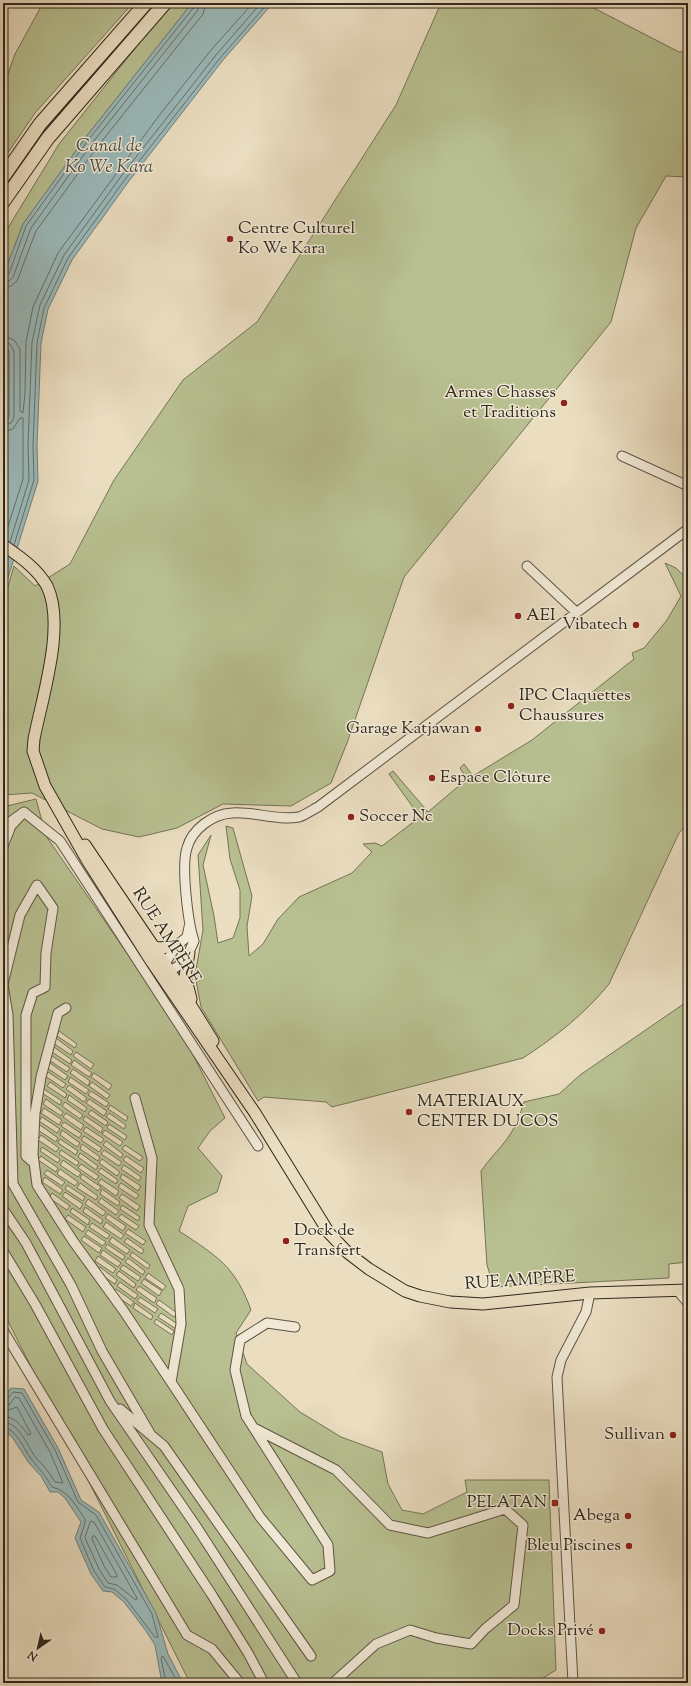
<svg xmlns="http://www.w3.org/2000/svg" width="691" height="1686" viewBox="0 0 691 1686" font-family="'Sorts Mill Goudy',serif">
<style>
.green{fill:#b8c091;stroke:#747457;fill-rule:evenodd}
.water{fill:#9bbabb;stroke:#70807c}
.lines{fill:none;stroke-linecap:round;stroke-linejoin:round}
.shore{stroke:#66716c;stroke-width:1}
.minor-casing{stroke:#5e5546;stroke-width:11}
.major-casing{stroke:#30281d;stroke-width:13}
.highway-casing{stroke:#30281d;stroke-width:15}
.minor{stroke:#f1e9d6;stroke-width:9}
.major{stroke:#eaddc0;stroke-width:11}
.highway{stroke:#eaddc0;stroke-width:13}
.poi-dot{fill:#8f2418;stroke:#f1e9d6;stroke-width:1.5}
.labels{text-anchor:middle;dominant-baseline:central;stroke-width:3;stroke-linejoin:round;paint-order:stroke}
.poi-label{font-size:17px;fill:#30281d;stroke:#f1e9d6;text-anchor:end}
.street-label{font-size:17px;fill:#30281d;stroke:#f1e9d6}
.water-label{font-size:18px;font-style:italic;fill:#4b4c44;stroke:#f1e9d6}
</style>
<rect width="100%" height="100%" fill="#eaddc0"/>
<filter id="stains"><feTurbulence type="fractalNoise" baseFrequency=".005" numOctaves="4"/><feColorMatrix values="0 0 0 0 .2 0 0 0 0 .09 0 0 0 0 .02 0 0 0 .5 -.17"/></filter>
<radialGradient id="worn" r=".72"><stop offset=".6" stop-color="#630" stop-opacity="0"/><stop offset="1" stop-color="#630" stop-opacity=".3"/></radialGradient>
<path class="green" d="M43,3H133L35,113L3,160V88L15,54Z
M171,3H192L86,137L23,224L4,274L5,462L3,470V236L59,144Z
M441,3H584L679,52L688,51V177L666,176L636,228L611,322L404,577L347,743L331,783L291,806L223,804L177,828L139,837L102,829L32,793L3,795V604L14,566L35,586L70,564L114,480L183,380L257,322L396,105Z
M665,563L676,568L688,580V823L679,833L609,984C586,1013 554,1038 523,1058L332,1107L326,1102L264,1097L258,1101L201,1007L195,975L203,930L198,855L211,835L203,865L214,916L218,943L233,938L240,918V890L230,859L226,826L233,828L252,896L247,926L249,956L263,944L278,919L299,897L352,873L372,852L363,844L375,843L382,846L420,817L389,774L393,771L428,812L467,779L460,768L464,764L473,776L532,740L634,659L632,653L644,648L667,620L681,596Z
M36,799L46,836L182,1033L225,1118L210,1131L198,1148L222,1176L217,1192L188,1206L179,1231C217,1256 235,1266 251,1310L236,1333L247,1364L300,1412L341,1437L382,1452L388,1484L402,1510L423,1514L467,1492L465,1480H549L556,1670L535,1683H190L3,1311V807ZM59,1031L77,1044L75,1048L57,1036ZM56,1038L73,1051L71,1055L53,1043ZM54,1047L72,1060L70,1064L52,1052ZM76,1052L94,1064L91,1069L73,1056ZM52,1056L70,1068L67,1072L49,1060ZM74,1060L92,1073L89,1077L71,1065ZM50,1063L68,1076L65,1080L47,1068ZM73,1069L90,1081L88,1086L70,1073ZM48,1072L66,1084L63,1088L45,1076ZM94,1073L112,1085L109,1090L91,1077ZM70,1077L89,1090L86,1094L68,1082ZM50,1082L67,1094L65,1098L47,1086ZM92,1082L110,1095L107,1099L89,1086ZM69,1085L87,1098L84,1102L66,1089ZM44,1089L62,1101L60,1105L42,1093ZM91,1091L109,1103L106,1107L88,1095ZM69,1095L87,1108L85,1112L67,1100ZM46,1099L63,1112L61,1116L43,1104ZM89,1099L107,1111L104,1116L86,1103ZM65,1102L83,1115L80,1119L62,1106ZM110,1105L128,1117L126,1121L108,1109ZM44,1108L62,1120L59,1125L41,1113ZM91,1110L108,1122L106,1126L88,1114ZM66,1113L84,1125L81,1130L63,1117ZM109,1113L126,1125L124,1129L106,1117ZM85,1116L103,1128L101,1133L83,1120ZM42,1117L60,1129L57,1133L39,1121ZM64,1122L82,1134L79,1138L61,1126ZM109,1124L127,1136L125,1140L107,1128ZM40,1125L58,1138L56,1142L38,1130ZM86,1127L104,1139L101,1143L83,1131ZM62,1130L80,1143L77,1147L60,1135ZM105,1130L123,1142L120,1146L102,1134ZM41,1135L59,1148L56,1152L38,1140ZM84,1136L102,1148L99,1152L81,1140ZM60,1139L78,1151L76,1155L58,1143ZM106,1141L123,1154L121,1158L103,1145ZM82,1144L100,1157L98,1161L80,1149ZM125,1145L143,1157L140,1161L122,1149ZM42,1147L60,1159L58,1163L40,1151ZM61,1150L79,1162L77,1166L59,1154ZM104,1150L122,1162L119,1166L101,1154ZM80,1153L98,1166L96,1170L78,1157ZM41,1156L58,1168L56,1172L38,1160ZM126,1156L144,1168L141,1173L123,1160ZM102,1159L120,1172L117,1176L99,1163ZM63,1160L81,1173L78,1177L60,1165ZM81,1164L99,1176L96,1180L78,1168ZM124,1165L141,1177L139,1181L121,1169ZM101,1168L118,1180L116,1184L98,1172ZM60,1169L78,1182L75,1186L57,1174ZM47,1170L65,1182L62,1186L44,1174ZM82,1174L101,1187L98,1191L80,1178ZM122,1174L141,1186L138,1191L120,1178ZM45,1177L63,1190L60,1194L42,1182ZM101,1179L119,1191L116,1196L98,1183ZM80,1183L98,1196L96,1200L77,1188ZM121,1183L139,1195L136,1199L118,1187ZM67,1185L85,1197L83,1201L65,1189ZM102,1189L120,1202L118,1206L100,1194ZM65,1192L83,1204L80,1209L62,1196ZM52,1193L70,1206L67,1210L49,1198ZM122,1194L140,1206L137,1211L119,1198ZM101,1198L119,1211L116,1215L98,1202ZM88,1199L106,1212L103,1216L85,1204ZM122,1205L140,1217L138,1221L120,1209ZM85,1207L103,1220L101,1224L83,1212ZM72,1208L90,1220L88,1225L70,1212ZM108,1214L126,1226L123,1231L105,1218ZM121,1214L139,1226L136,1230L118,1218ZM68,1215L86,1227L83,1232L65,1219ZM106,1222L124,1235L121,1239L103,1227ZM92,1223L110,1235L107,1239L89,1227ZM128,1229L146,1241L143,1245L125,1233ZM88,1230L106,1242L103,1246L85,1234ZM84,1236L102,1248L99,1253L81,1240ZM112,1237L130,1250L127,1254L109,1242ZM127,1238L144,1250L142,1254L124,1242ZM107,1244L125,1256L123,1260L105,1248ZM103,1250L121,1263L118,1267L100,1255ZM132,1252L150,1265L148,1269L130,1256ZM98,1256L116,1269L113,1273L95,1261ZM128,1258L145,1271L143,1275L125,1262ZM123,1265L141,1277L138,1281L120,1269ZM100,1267L117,1280L115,1284L97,1272ZM119,1271L136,1284L134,1288L116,1275ZM148,1273L166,1286L163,1290L145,1278ZM144,1279L162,1291L159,1296L141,1283ZM120,1282L138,1295L135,1299L117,1286ZM139,1286L157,1298L154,1303L136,1290ZM116,1289L134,1302L131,1306L113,1294ZM140,1297L158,1309L155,1313L137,1301ZM159,1300L177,1313L174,1317L156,1304ZM135,1303L153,1316L151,1320L133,1308ZM161,1313L179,1325L176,1329L158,1317ZM156,1319L174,1331L172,1335L154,1323Z
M688,1001V1262L669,1264V1278L494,1287L487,1265L481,1171C489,1159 499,1150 507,1139C515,1128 520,1115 524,1102L559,1094L580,1075Z"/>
<path class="water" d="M192,3H273L223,60L129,181L72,260L48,309L41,343L37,446L38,481L3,594V470L5,462L4,274L23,224L86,137Z
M11,1388L24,1389L58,1448L81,1500L99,1512L156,1613L168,1654L183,1683H162L155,1645L146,1631L124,1602L112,1592L103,1591L91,1574L75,1538L81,1522L65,1498L58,1492H50L41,1476L29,1463L12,1437L3,1430V1399Z"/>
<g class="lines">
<path class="shore" d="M3,277L9,274L26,226L89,139L194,7L195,3
M3,282L9,281L13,277L31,228L93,142L198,10L200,3
M3,288L11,286L17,281L36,231L98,146L203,14L206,3
M3,336L14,340L20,349V411L23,413L25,393L26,342L33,307L58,253L158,117L211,50L253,3
M3,342L10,344L14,351V417L11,423L3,426
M3,347L7,348L9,351V417L7,420L3,421
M3,432L13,429L20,418H23V479L4,539
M10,542L29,480L28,445L32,342L40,305L64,255L122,175L216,55L261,3
M14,545L34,480L33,445L37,343L44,308L68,258L126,178L220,58L268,3
M3,1401L7,1399L13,1392L22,1393L55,1450L78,1502L96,1515L152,1614L158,1637H155L126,1599L114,1589L105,1587L94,1571L80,1538L85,1523V1519C75,1505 69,1491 52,1487C45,1475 40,1470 32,1460C24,1450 17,1429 3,1427
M3,1406L10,1404L15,1397L19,1398L50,1452L63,1483L55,1482C50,1473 44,1466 36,1458C27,1446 20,1423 3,1422
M3,1412L17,1407L31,1434L28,1435C22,1426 15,1417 3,1416
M91,1521L94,1522L137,1598L136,1600L117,1585L108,1583L99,1569L85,1538Z
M93,1536H95L117,1575V1577H111L104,1566L92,1539Z
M166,1683L161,1658L163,1656L178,1683"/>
<g class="minor-casing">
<path id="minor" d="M622,456L688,486
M527,566L576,612
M24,812L60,841L258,1146
M3,827L24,812L11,826L3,846
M163,967L176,946L187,937L189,927
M163,971C181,971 188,955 194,941C188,923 181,866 187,848C192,829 213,814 232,813C254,811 276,821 299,817C305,815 312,810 318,807L688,529
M3,984L20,915L37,885L53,908L46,953L45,987L33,993L26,1015V1156L34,1163
M3,985L8,1015L13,1184L71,1285L102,1351L151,1435
M66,1008L58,1013L41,1077L35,1113L33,1154L37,1185L73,1241L123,1310L171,1382
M135,1098L152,1158L149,1225L179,1289L181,1324L171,1382L260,1517L312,1580L330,1571L328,1545L246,1416L235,1370L240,1340L267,1323L295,1327
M3,1209L26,1243L110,1401L196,1526L297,1683
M3,1251L35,1304L103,1429L212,1595L248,1653L264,1683
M678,1291L688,1303
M3,1330L187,1635L212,1649L240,1683
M120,1409L164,1446L311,1656
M254,1428L336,1470L390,1525L428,1533L505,1509L523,1525L514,1605L485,1629L471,1644L436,1638L410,1630L376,1644L333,1683
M573,1683L557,1377L561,1360L586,1312L590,1293"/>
</g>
<g class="major-casing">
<path id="major" d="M3,545C20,557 37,568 47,586C66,625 42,698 34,739L33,751L45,786L87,860L151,961L255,1113L329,1233L348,1253L369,1269L405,1291L420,1296L450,1302L483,1304L590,1293L688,1290
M85,845L164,962L213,1041
M153,947L160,948L176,946
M189,953L185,976L191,999"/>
</g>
<g class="highway-casing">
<path id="highway" d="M3,177L40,124L146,3
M3,202L48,138L165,3"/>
</g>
<use href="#minor" class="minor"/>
<use href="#major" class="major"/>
<use href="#highway" class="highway"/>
</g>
<g class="poi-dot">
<circle cx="230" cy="239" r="4"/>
<circle cx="564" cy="403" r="4"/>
<circle cx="518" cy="616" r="4"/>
<circle cx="636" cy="625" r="4"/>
<circle cx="511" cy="706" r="4"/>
<circle cx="478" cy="729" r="4"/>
<circle cx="432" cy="778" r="4"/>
<circle cx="351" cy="817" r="4"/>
<circle cx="409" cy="1112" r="4"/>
<circle cx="286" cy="1241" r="4"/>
<circle cx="673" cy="1435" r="4"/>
<rect x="551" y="1499" width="8" height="8" rx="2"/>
<circle cx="628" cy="1516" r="4"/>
<circle cx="629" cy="1546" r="4"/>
<circle cx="602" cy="1631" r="4"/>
</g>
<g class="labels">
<g class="poi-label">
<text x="238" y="229" text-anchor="start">Centre Culturel<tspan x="238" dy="20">Ko We Kara</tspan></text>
<text x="556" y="393">Armes Chasses<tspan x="556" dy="20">et Traditions</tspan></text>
<text x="526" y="616" text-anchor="start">AEI</text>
<text x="628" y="625">Vibatech</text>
<text x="519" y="696" text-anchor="start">IPC Claquettes<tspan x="519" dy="20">Chaussures</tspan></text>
<text x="470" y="729">Garage Katjawan</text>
<text x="440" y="778" text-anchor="start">Espace Clôture</text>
<text x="359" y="817" text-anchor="start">Soccer Nc</text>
<text x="417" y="1102" text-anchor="start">MATERIAUX<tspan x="417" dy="20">CENTER DUCOS</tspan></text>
<text x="294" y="1231" text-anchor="start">Dock de<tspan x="294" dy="20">Transfert</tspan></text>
<text x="665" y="1435">Sullivan</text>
<text x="547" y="1503">PELATAN</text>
<text x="620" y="1516">Abega</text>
<text x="621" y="1546">Bleu Piscines</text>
<text x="594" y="1631">Docks Privé</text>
</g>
<g class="street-label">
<text transform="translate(166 936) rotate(57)">RUE AMPÈRE</text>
<text transform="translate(520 1281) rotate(-4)">RUE AMPÈRE</text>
</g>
<g class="water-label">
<text x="109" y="147">Canal de<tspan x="109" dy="21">Ko We Kara</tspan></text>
</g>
</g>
<rect width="691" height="1686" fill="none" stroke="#eaddc0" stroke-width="16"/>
<rect x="4" y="4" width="683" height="1678" fill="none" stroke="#30281d" stroke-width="2"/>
<rect x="8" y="8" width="675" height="1670" fill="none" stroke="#30281d"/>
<g transform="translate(38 1648) rotate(214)" stroke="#f1e9d6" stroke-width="3" paint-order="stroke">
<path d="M0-3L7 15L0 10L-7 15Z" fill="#30281d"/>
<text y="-6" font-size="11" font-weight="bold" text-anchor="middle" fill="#30281d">N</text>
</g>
<rect width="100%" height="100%" filter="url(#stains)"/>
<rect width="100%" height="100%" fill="url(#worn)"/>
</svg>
